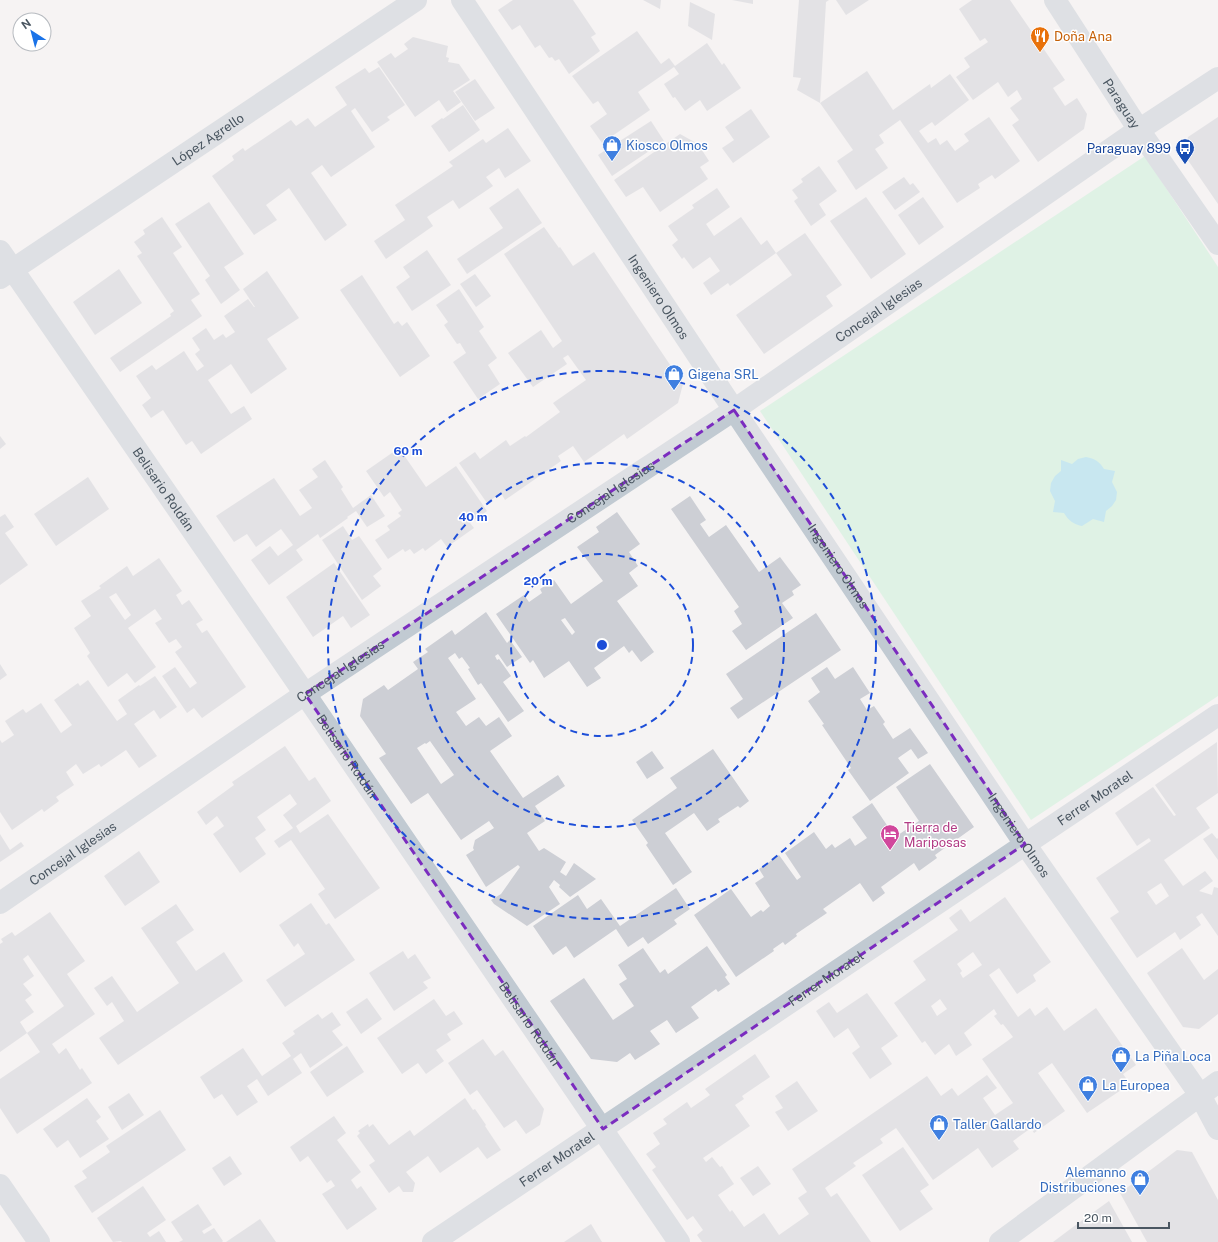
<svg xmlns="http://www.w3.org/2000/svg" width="1218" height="1242" viewBox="0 0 1218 1242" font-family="'Public Sans',sans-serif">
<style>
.green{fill:#c3f1d5}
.water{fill:#90daee}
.building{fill:#cdcfd5;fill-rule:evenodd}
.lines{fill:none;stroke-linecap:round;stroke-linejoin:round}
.minor{stroke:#c1cad2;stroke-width:22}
.marked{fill:none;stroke:#7b2cbf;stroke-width:3;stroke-dasharray:8 5;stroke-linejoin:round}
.ring{fill:none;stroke:#1d4ed8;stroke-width:2;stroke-dasharray:7 5}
.labels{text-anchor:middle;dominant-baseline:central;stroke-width:3;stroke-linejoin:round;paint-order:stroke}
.food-label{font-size:13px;fill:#c56008;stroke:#fff;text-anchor:start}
.street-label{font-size:13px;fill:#4a5661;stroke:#fff}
.shop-label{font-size:13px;fill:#366cbe;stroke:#fff;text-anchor:start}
.transit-label{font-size:13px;fill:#164399;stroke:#fff;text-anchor:end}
.hotel-label{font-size:13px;fill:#b23c85;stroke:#fff;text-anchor:start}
.centre{fill:#1d4ed8;stroke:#fff;stroke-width:2}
.ring-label{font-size:12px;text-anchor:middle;font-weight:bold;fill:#1d4ed8;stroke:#fff;stroke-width:3;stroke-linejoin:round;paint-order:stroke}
</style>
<rect width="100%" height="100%" fill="#f5f3f3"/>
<path class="green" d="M1145,156L1218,267V696L1031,820L760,411Z"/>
<path class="water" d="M1086,457C1095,459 1099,461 1104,469L1115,471L1112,482L1117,492L1116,500L1112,506L1106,511L1104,522L1093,519L1082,526C1073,524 1069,521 1064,513L1053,512L1055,501L1050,491L1051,483L1055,476L1061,471V460L1072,464L1078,459Z"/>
<path class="building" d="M513,0H573L596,34L591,37L600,51L569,74L559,59L555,61L552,57L549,58L540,45L535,48L520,25L512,30L498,10Z
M643,0H661L660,9Z
M732,0H753V4Z
M799,0H829L826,2L820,103L867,71L893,110L930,84L931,88L950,74L969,100L935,126L932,122L919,131L928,143L936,138L940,145L947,140L955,151L969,141L964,134L989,117L1020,161L995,179L992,175L978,184L980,188L957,203L900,120L879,135L884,143L875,149L888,168L856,190L837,161L853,150L820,103L797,90L801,78L793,77Z
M836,0H869L846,15Z
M972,0H1010L1065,80L1053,88L1065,106L1077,98L1087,114L1084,129L1038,162L1012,125L1019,120L1010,108L1022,99L1017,90L1008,97L998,82L973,100L956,77L970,67L964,58L988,42L985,38L980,41L959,9Z
M690,2L715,14L712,40L688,26Z
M637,31L661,64L669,58L675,66L707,43L722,65L724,63L741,88L707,111L700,100L685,111L675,97L673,98L664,84L679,74L674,67L638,92L650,110L602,143L590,126L607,114L598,101L593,104L572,76Z
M413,37L448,46L446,57L449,58L448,62L459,64L470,80L453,91L461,102L447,112L439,100L415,117L377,62L391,53L395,58L408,49L404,44Z
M379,67L405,105L387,117L390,120L372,132L355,108L351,111L375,147L331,177L322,165L311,173L347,225L325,241L289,188L266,205L277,220L254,235L212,176L234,160L232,156L243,148L245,151L291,120L296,126L308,118L315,127L347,105L335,87L365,68L369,73Z
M475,79L495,108L475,121L455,92Z
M463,105L480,130L449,152L431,126L442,118L443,119Z
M751,109L770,137L733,163L722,148L734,140L725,127Z
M1218,117V204L1183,153L1188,137Z
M651,121L664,141L612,176L598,155Z
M508,128L531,161L505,178L499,168L486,177L493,186L459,209L453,200L427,217L433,226L386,259L374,241L405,220L395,205L453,166L449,162L483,139L486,143Z
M680,134L698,144L709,161L700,167L708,179L660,212L643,187L626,197L614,180Z
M819,166L837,191L819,204L826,215L811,226L794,201L798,198L792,190L803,182L801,179Z
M904,177L910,185L913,183L920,192L895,210L882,192Z
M518,188L542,223L467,274L457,259L503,228L489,208Z
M717,188L730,207L706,224L714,236L741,217L761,245L767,240L776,253L730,286L728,283L711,295L703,283L720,271L710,257L693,269L684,257L682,259L672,245L678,240L668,226L694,208L692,205Z
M866,197L906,254L871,279L830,221Z
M923,197L944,227L919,245L898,215Z
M209,202L244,254L224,267L240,290L221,304L205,280L210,276L175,224Z
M162,217L182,247L173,253L200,294L191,300L202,316L120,372L110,358L171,316L170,314L174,311L137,256L142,253L134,242L145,234L143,230Z
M544,227L559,248L560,247L573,266L594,252L683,384L678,403L627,439L624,434L584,462L573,446L558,456L561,461L505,500L501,493L487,503L459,463L475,452L480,459L506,440L510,446L525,436L526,437L560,412L553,403L586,380L568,355L563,358L567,364L533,387L508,353L541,330L553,348L562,341L504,254Z
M805,233L842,285L826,296L833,306L764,354L736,315L792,275L776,253Z
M427,250L451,285L412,311L396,287L410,277L403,267Z
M119,269L142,303L95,335L73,302Z
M267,271L299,318L267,339L287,369L251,394L231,364L208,380L231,414L244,406L252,419L201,454L192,441L186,445L163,410L151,418L142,405L151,398L136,376L152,365L156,370L184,351L197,371L204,366L195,354L200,350L192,338L206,328L214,340L223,334L226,338L235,332L224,316L248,299L254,307H255L243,289Z
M475,274L491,296L476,307L460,284Z
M362,275L394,324L398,321L402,326L407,322L430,356L400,377L340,290Z
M459,289L484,327L479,331L497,358L488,365L500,384L478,399L453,362L466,353L460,343L457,344L444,325L448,322L436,305Z
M0,436L6,444L0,449Z
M399,448L426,487L456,466L487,511L470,523L474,528L447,547L441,539L425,551L423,548L414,554L410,549L405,552L403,549L388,559L375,540L390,530L387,526L401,516L398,513L402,510L390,492L384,497L366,471Z
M325,460L343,487L341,489L353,508L371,495L385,516L367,527L356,511L347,517L348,518L320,538L318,534L296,550L303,560L269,585L251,560L270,546L278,556L293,545L281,529L256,547L247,534L234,542L216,516L274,478L300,516L312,508L299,490L318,477L312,469Z
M88,477L109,509L56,546L34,514Z
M690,496L706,520L700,524L709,537L726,525L759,572L780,557L801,585L792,591L794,595L782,603L793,618L746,650L732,631L742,624L734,611L739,607L671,509Z
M617,512L640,544L629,552L638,566L629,573L638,586L617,601L654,652L641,662L632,650L629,653L624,646L594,668L601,678L587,687L569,661L544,678L533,660L530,663L496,614L524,595L529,602L542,593L540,589L554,580L571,604L603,581L577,547L599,532L596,527ZM565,618L575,632L572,635L561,620Z
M5,514L14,527L5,533L28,565L0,585V517Z
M343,526L352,540L359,536L382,569L373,576L381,586L362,600L322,540Z
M159,558L182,591L176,595L182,605L189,600L203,620L196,624L202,633L207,630L246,687L202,718L194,708L187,713L162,676L175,667L190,688L197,683L175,652L182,647L176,639L169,643L155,623L162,619L155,609L128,628L156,667L135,683L127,673L108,687L87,656L90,653L74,628L91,616L81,601L101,588L99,586L127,566L133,576ZM116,593L131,615L125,620L109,597Z
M334,563L370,615L351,628L343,616L313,637L286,597Z
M486,612L507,643L510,640L522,657L507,667L498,654L495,656L497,660L499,659L511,676L503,682L524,711L508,722L481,683L478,685L468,669L470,668L462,657L459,659L455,653L448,658L476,699L456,712L466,726L479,717L486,726L499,717L512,736L490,751L523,798L558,775L565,786L535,806L545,821L527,833L539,851L544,848L566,862L560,872L566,876L574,863L596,879L570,897L559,887L560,885L554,880L549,887L560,904L527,926L494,904L491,900L501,894L520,867L518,865L486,887L466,855L474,850L473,848L475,840L494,828L489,821L461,840L428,793L411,804L379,758L386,754L360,716L363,699L384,685L388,690L418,669L413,662L428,652L425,649L452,630L455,635ZM430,741L454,775L441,784L417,748L425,743L426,744Z
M816,613L841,650L738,719L730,708L743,699L726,674Z
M0,664L7,675L0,680Z
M827,667L835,679L853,667L870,693L860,699L867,710L874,706L885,722L883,724L893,739L910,728L928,753L918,759L911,749L898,758L909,773L870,801L848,770L851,768L822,725L824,724L808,701L820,692L811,678Z
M155,676L177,707L160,719L154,710L134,724L157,756L139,768L126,750L101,767L99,764L83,774L76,764L66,772L74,785L56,797L59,801L44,812L42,809L12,830L0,812V740L2,743L14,735L5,721L23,709L26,713L41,703L61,733L72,725L54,700L78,683L80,686L88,680L117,721L127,714L118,700L139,685L140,686Z
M1217,742L1218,793L1196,808L1210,828L1164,860L1183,886L1205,871L1213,881L1199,891L1212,895L1214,887L1218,888V936L1202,913L1196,917L1201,925L1180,940L1175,932L1137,958L1110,918L1119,912L1096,878L1151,841L1149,838L1137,846L1115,813L1153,787L1174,816L1176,815L1155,785ZM1161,883L1169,896L1156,905L1147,892Z
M285,746L309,781L315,777L331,801L296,826L300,833L328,814L380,888L335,919L318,894L325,889L291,840L279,848L274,841L293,828L283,815L297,804L290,794L257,817L266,830L255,838L266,854L240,873L213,834L224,826L217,816L206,825L197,812L234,785L232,782Z
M713,749L749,801L740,808L738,806L718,819L720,822L707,831L694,813L665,833L692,872L673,885L646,845L648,843L632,820L677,788L670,778Z
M652,751L664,768L647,779L636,762Z
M930,764L974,827L935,855L937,858L919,871L914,863L881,887L885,893L873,902L860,883L823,909L827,913L796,934L797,936L785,945L783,942L773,949L774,951L736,977L694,915L731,889L751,917L761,910L763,912L770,906L755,883L764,877L759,869L779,855L797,880L801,877L785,853L814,832L826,849L832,844L835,848L850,838L855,846L867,838L852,817L872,803L895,837L919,821L896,787Z
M1212,833L1217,839L1218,838V860L1203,839Z
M0,834L10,850L21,842L24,846L0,862Z
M139,851L160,882L125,906L104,876Z
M676,888L690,909L674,920L677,924L648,944L643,937L628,947L616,929L574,958L566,946L553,955L533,926L578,895L587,909L601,899L620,926Z
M1005,897L1051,962L1033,975L1036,981L1017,994L999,968L989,975L1018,1017L1030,1008L1035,1016L1047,1007L1064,1031L1096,1008L1136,1065L1123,1074L1130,1084L1087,1113L1052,1063L1038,1073L1065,1111L1034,1133L1031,1128L1013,1141L1019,1149L992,1168L978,1148L933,1180L896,1128L880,1139L883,1143L853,1163L856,1166L825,1188L831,1197L837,1193L871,1242H702L697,1235L703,1230L693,1216L687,1220L652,1170L656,1167L646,1154L660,1144L653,1133L667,1124L663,1119L687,1102L691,1108L710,1095L705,1089L755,1054L770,1077L742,1096L744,1099L735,1105L750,1126L703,1158L706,1162L712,1157L720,1167L722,1166L734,1184L718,1195L730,1212L732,1210L744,1227L764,1213L779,1235L809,1214L798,1198L807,1192L792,1169L927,1076L941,1096L952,1088L958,1096L987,1075L997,1088L983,1098L995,1115L1013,1103L982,1059L1013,1037L1003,1024L1001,1025L994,1016L997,1014L994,1009L964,1033L972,1045L956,1056L949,1044L935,1055L925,1041L922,1043L894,1003L926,980L913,961L958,930L949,918L961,909L970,922ZM973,952L982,965L963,978L960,973L962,971L957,964ZM940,999L947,1009L937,1016L931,1006Z
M311,903L326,925L329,923L355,960L285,1007L266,980L305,954L298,943L294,947L279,925Z
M176,904L194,930L176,942L196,971L224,952L243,981L118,1065L99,1038L124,1021L112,1002L107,1006L94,988L112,976L137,1012L179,983L141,928Z
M50,912L85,961L67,974L95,1014L52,1044L59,1054L66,1048L80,1070L82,1068L92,1083L17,1134L0,1108V1079L40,1052L27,1033L64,1006L28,955L23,959L34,976L23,984L32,995L25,1000L34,1012L20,1022L27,1033L0,1052V944L3,942L1,939L12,932L15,936Z
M707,946L727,975L725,977L730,984L718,992L716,989L691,1007L699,1018L676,1033L667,1020L650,1031L660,1044L635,1060L630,1053L617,1062L591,1059L550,1001L584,978L613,1020L634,1006L619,984L627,979L618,965L643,948L660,973L665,969L668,974Z
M1182,948L1204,980L1218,969V1014L1199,1029L1183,1027L1147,973Z
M403,951L408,959L415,954L431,978L423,982L428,988L394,1011L369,973Z
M867,993L898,1036L881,1048L892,1064L870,1079L852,1053L860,1047L848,1028L834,1038L816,1011L829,1002L837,1013Z
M367,998L382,1019L361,1034L346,1012Z
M434,999L446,1016L454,1011L463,1024L447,1034L451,1040L436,1050L444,1061L426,1074L418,1063L402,1074L377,1038Z
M332,1012L341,1025L332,1031L343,1045L310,1068L301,1053L293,1059L302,1073L268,1096L257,1079L247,1086L258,1102L237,1116L222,1094L214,1099L200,1077L243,1048L262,1076L291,1056L282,1043L295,1034L293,1031L318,1014L322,1019Z
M483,1039L495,1056L503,1050L544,1109L540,1125L526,1134L516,1120L504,1128L477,1090L470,1095L448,1063Z
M347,1046L364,1072L327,1097L310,1072Z
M797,1081L818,1111L788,1131L775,1112L783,1108L775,1096Z
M129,1093L144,1115L122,1130L108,1107Z
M87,1098L101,1117L96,1121L109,1139L80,1158L68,1140L57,1148L43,1129Z
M465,1098L473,1110L475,1109L486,1125L485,1126L501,1150L487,1159L478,1147L440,1173L428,1156L406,1172L415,1183L413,1192H403L399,1186L389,1193L369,1165L375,1161L357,1136L360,1133L358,1131L368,1124L369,1127L373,1124L389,1145L410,1130L414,1136Z
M160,1110L186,1150L92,1213L74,1186L87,1178L82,1171L110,1152L106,1146Z
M334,1116L346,1133L337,1140L361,1172L351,1180L357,1189L361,1186L377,1209L347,1230L322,1194L335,1186L331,1180L327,1183L308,1156L300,1162L290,1147Z
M903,1147L929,1185L920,1191L933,1209L900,1231L862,1175Z
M1177,1150L1192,1152L1218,1200V1242H1147L1120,1193Z
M230,1156L242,1174L224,1186L212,1168Z
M758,1166L771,1184L753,1196L740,1178Z
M143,1186L166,1220L147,1233L150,1237L159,1231L166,1242H122L121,1241L113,1242L97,1218Z
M1109,1201L1132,1242H1053L1073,1227Z
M198,1204L212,1225L202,1231L204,1234L214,1228L223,1241L222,1242H179L183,1240L171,1222Z
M260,1219L276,1242H226Z
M591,1224L602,1242H564Z"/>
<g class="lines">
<g class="minor">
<path id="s1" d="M462,0L734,410L1025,844L1200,1095L1218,1129"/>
<path id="s2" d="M1055,0L1139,130L1218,244"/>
<path id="s3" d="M0,251L305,694L679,1242"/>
<path id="s4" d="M0,278L416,0"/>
<path id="s5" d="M0,903L305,694L734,410L1128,137L1218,78"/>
<path d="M0,1185L39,1242"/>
<path id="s6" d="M433,1242L1218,715"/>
<path d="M1000,1242L1218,1082"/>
</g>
</g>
<path d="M0 0H1218V1242H0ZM734,410L1025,844L603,1129L305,694Z" fill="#f5f3f3" fill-opacity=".55" fill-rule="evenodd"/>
<path class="marked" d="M734,410L1025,844L603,1129L305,694Z"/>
<g class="ring">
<circle cx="602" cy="645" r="91"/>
<circle cx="602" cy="645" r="182"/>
<circle cx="602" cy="645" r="274"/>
</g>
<defs>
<g id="restaurant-pin" transform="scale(1)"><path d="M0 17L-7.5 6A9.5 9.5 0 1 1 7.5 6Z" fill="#e8710a" stroke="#fff"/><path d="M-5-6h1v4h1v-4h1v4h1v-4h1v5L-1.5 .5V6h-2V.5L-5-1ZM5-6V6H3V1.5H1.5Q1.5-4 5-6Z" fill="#fff"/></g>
<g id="shop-pin" transform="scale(1)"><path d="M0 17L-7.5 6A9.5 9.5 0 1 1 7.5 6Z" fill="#3f7fe0" stroke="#fff"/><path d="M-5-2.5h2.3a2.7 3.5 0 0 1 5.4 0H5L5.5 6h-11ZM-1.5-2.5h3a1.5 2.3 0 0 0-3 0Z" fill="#fff"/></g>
<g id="bus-pin" transform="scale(1)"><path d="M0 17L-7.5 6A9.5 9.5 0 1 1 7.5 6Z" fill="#1a4fb4" stroke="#fff"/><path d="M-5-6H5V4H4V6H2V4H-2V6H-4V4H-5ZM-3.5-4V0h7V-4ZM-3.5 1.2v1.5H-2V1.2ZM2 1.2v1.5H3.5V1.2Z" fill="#fff"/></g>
<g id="hotel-pin" transform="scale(1)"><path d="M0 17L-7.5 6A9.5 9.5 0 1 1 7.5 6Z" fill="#d1479c" stroke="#fff"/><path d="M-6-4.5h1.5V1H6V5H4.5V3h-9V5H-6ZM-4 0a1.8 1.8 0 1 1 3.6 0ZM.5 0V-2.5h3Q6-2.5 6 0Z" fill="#fff"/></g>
</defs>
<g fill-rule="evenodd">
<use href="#restaurant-pin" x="1040" y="36"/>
<use href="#shop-pin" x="612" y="145"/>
<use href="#bus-pin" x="1185" y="148"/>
<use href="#shop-pin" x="674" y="374"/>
<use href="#hotel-pin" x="890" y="834"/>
<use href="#shop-pin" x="1121" y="1056"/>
<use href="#shop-pin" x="1088" y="1085"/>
<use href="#shop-pin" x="939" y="1124"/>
<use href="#shop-pin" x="1140" y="1179"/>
</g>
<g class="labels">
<g class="food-label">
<text x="1054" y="36">Doña Ana</text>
</g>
<g class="street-label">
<text stroke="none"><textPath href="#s2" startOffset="123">Paraguay</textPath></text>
<text stroke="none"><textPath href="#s4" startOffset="250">López Agrello</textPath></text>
<text stroke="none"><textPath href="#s1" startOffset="356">Ingeniero Olmos</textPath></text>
<text stroke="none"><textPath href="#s5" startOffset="1060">Concejal Iglesias</textPath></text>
<text stroke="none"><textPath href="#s3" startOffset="289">Belisario Roldán</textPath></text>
<text stroke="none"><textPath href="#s5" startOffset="736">Concejal Iglesias</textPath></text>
<text stroke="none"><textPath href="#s1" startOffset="680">Ingeniero Olmos</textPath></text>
<text stroke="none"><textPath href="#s5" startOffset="412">Concejal Iglesias</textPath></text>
<text stroke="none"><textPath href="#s3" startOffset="613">Belisario Roldán</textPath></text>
<text stroke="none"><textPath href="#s6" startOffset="797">Ferrer Moratel</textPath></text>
<text stroke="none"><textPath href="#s1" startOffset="1004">Ingeniero Olmos</textPath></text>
<text stroke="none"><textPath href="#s5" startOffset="88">Concejal Iglesias</textPath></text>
<text stroke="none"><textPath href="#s6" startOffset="473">Ferrer Moratel</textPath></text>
<text stroke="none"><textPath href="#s3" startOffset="937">Belisario Roldán</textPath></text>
<text stroke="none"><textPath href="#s6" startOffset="149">Ferrer Moratel</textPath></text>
</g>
<g class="shop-label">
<text x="626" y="145">Kiosco Olmos</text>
<text x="688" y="374">Gigena SRL</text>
<text x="1135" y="1056">La Piña Loca</text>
<text x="1102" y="1085">La Europea</text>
<text x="953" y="1124">Taller Gallardo</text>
<text x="1126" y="1172" text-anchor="end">Alemanno<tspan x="1126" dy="15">Distribuciones</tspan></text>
</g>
<g class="transit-label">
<text x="1171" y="148">Paraguay 899</text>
</g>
<g class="hotel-label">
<text x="904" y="827">Tierra de<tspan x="904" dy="15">Mariposas</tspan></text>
</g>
</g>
<circle cx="602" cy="645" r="6" class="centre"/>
<g class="ring-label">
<text x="408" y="455">60 m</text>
<text x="473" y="521">40 m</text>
<text x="538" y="585">20 m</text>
</g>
<g transform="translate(32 32) rotate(324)"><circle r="19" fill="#ffffff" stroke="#b7bbc0"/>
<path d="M0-3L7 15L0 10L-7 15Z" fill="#1a73e8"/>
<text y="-6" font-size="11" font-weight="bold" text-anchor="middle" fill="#4a5661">N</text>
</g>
<path d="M1078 1222v6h91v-6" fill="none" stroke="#4a5661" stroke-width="2"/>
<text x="1084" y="1222" font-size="12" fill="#4a5661" stroke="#ffffff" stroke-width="3" paint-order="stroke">20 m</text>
</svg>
